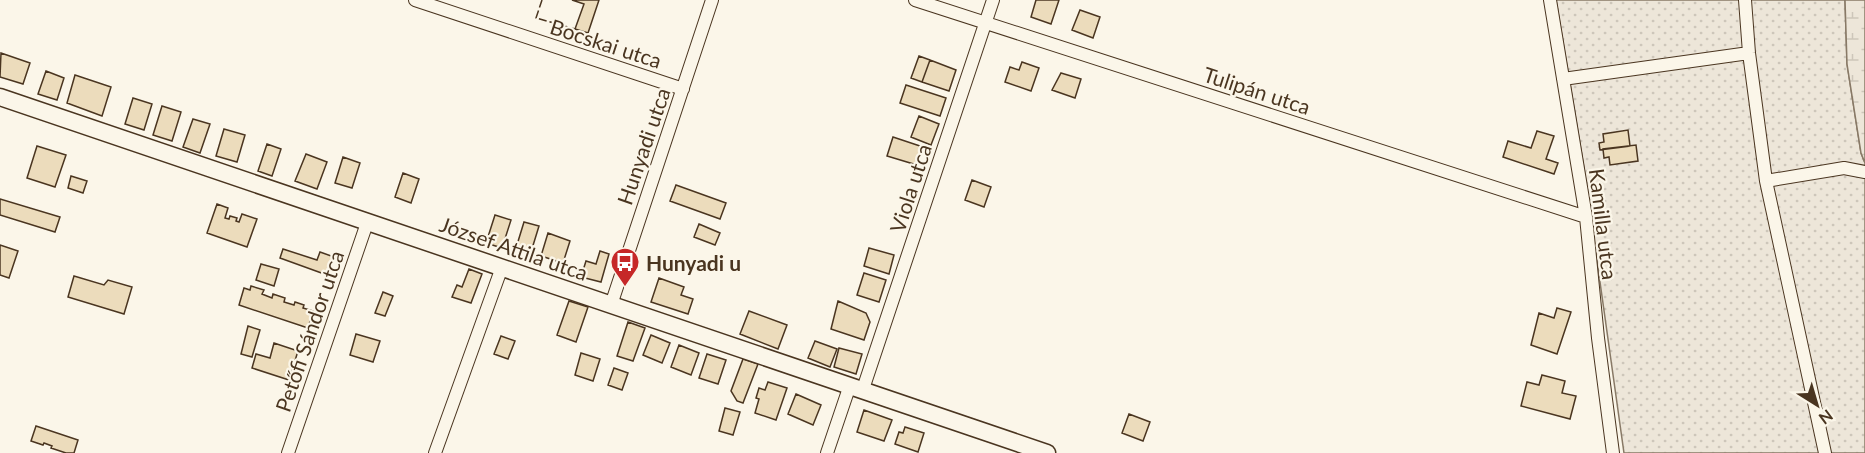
<svg xmlns="http://www.w3.org/2000/svg" width="1865" height="453" viewBox="0 0 1865 453" font-family="Lato,sans-serif">
<style>
.grass{fill:url(#grass-dots);stroke:#887966;stroke-width:1.5}
.wetland{fill:url(#wetland-marsh);stroke:#887966;stroke-width:1.5}
.building{fill:#ecdcbc;stroke:#4a3520;stroke-width:1.5}
.lines{fill:none;stroke-linecap:round;stroke-linejoin:round}
.minor-casing{stroke:#4a3520;stroke-width:14}
.tertiary-casing{stroke:#4a3520;stroke-width:19}
.minor{stroke:#fbf6e9;stroke-width:12}
.tertiary{stroke:#fbf6e9;stroke-width:16}
.fence{stroke:#4a3520;stroke-width:1.5;stroke-dasharray:8 3;stroke-linecap:butt}
.labels{text-anchor:middle;dominant-baseline:central;stroke-width:4.5;stroke-linejoin:round;paint-order:stroke}
.street-label{font-size:21px;fill:#4a3520;stroke:#fbf6e9}
.poi-label{font-size:21px;font-weight:bold;fill:#4a3520;stroke:#fbf6e9;text-anchor:start}
</style>
<defs>
<pattern id="grass-dots" width="8" height="8" patternUnits="userSpaceOnUse" patternTransform="scale(1.5)"><rect width="8" height="8" fill="#ede6d9"/><path d="M2 2h.1M6 6h.1" fill="none" stroke="#cdc6ba" stroke-width="1.8" stroke-linecap="round"/></pattern>
<pattern id="wetland-marsh" width="20" height="14" patternUnits="userSpaceOnUse" patternTransform="scale(1.5)"><rect width="20" height="14" fill="#ede6d9"/><path d="M1 5h8M5 5V1M11 12h8M15 12V8" fill="none" stroke="#cdc6ba"/></pattern>
</defs>
<rect width="100%" height="100%" fill="#fbf6e9"/>
<path class="grass" d="M1556,0H1845L1847,64L1861,153L1865,163V453H1624L1584,168Z"/>
<path class="wetland" d="M1845,0H1865V163L1861,153L1847,64Z"/>
<path class="building" d="M572,0H599L588,33L575,29L584,4Z
M1036,0H1059L1051,24L1031,17Z
M1080,10L1100,17L1093,38L1072,30Z
M1,53L30,63L23,84L0,77Z
M919,56L930,60L922,82L911,78Z
M930,60L956,70L949,91L922,82Z
M1022,62L1039,68L1031,91L1005,82L1010,67L1019,70Z
M46,71L64,78L57,100L38,94Z
M1061,73L1081,79L1075,98L1052,90Z
M75,75L111,87L102,116L67,103Z
M906,85L946,98L940,116L900,103Z
M133,98L152,104L144,130L125,124Z
M162,106L181,112L172,141L153,135Z
M919,116L939,124L931,145L911,137Z
M193,119L210,124L200,153L183,147Z
M224,129L245,135L237,162L216,156Z
M1628,130L1630,146L1600,150L1599,143L1604,142L1603,134Z
M1537,131L1554,136L1546,159L1558,163L1554,174L1503,157L1508,141L1531,148Z
M893,137L923,147L917,165L887,156Z
M267,144L281,149L272,176L258,171Z
M1636,145L1638,161L1610,165L1609,157L1604,158L1603,149Z
M37,146L66,155L55,187L27,178Z
M306,154L327,162L317,189L295,181Z
M343,157L360,163L352,188L335,183Z
M403,173L419,179L411,203L395,197Z
M71,176L87,181L83,193L68,188Z
M972,180L991,187L984,207L965,200Z
M676,185L726,203L720,219L670,201Z
M0,199L60,217L55,232L0,215Z
M217,204L228,208L225,218L229,219L230,216L237,218L236,221L239,222L242,214L257,219L247,247L207,233Z
M495,215L511,220L502,248L486,243Z
M524,222L539,226L531,252L516,248Z
M699,224L720,233L715,245L694,237Z
M548,233L570,241L563,263L541,256Z
M0,245L18,251L9,278L0,275Z
M869,248L894,255L889,274L864,266Z
M283,249L317,260L320,252L334,257L327,275L280,258Z
M600,251L609,254L601,282L581,277L586,261L596,264Z
M261,264L279,269L274,286L256,280Z
M469,269L482,274L471,303L452,297L457,285L462,287Z
M864,273L886,280L879,302L857,295Z
M74,276L104,285L108,280L132,287L124,314L68,297Z
M659,278L684,287L681,295L693,299L688,314L651,302Z
M251,286L264,290L262,294L272,298L273,294L285,298L284,302L294,305L295,302L304,305L303,308L313,311L308,328L239,305L244,288L250,290Z
M383,292L393,296L385,316L375,313Z
M569,301L588,307L576,342L557,335Z
M838,301L866,313L870,322L864,340L831,329Z
M1557,308L1571,312L1557,354L1531,345L1539,313L1554,318Z
M749,311L787,325L778,349L740,334Z
M628,322L645,328L633,361L617,356Z
M248,326L260,330L252,357L241,354Z
M356,334L380,341L373,362L350,355Z
M651,335L670,343L662,363L643,355Z
M501,336L515,341L508,359L494,354Z
M815,341L837,349L830,367L808,358Z
M274,343L298,351L289,380L252,368L256,354L270,358Z
M679,345L699,353L691,375L671,367Z
M839,348L862,354L856,374L834,367Z
M581,353L600,359L593,381L575,375Z
M707,354L726,360L718,384L699,378Z
M743,359L758,364L743,403L737,401L731,391Z
M614,368L628,373L622,390L608,385Z
M1542,375L1565,381L1562,393L1576,396L1570,419L1521,406L1527,382L1539,385Z
M768,382L787,388L776,420L755,413L759,399L756,398L759,388L765,390Z
M796,394L821,405L813,425L788,414Z
M725,408L740,412L733,435L719,431Z
M864,410L892,420L884,441L857,432Z
M1129,414L1150,422L1143,441L1122,433Z
M36,426L78,440L74,453H66L51,448L52,446L44,443L43,445L31,441Z
M905,427L924,433L918,452L895,444L899,432L903,433Z"/>
<g class="lines">
<g class="minor-casing">
<path id="minor" d="M415,0L683,89
M915,0L1586,217
M1550,0L1586,217L1598,338L1613,453
M1745,0L1749,53L1766,181L1825,453
M1563,79L1749,53
M1766,181L1844,168L1865,172
M611,305L712,0
M863,389L993,0
M288,453L367,223
M435,453L502,267
M827,453L850,385"/>
</g>
<g class="tertiary-casing">
<path id="tertiary" d="M0,97L1047,453"/>
</g>
<use href="#minor" class="minor"/>
<use href="#tertiary" class="tertiary"/>
<path class="fence" d="M542,0L536,18L575,29"/>
</g>
<defs>
<g id="bus-pin" transform="scale(1.5)"><path d="M0 17L-7.5 6A9.5 9.5 0 1 1 7.5 6Z" fill="#c62828" stroke="#fbf6e9"/><path d="M-5-6H5V4H4V6H2V4H-2V6H-4V4H-5ZM-3.5-4V0h7V-4ZM-3.5 1.2v1.5H-2V1.2ZM2 1.2v1.5H3.5V1.2Z" fill="#fff"/></g>
</defs>
<g fill-rule="evenodd">
<use href="#bus-pin" x="625" y="262"/>
</g>
<g class="labels">
<g class="street-label">
<text transform="translate(606 43) rotate(18)">Bocskai utca</text>
<text transform="translate(1257 90) rotate(18)">Tulipán utca</text>
<text transform="translate(643 146) rotate(-71)">Hunyadi utca</text>
<text transform="translate(910 188) rotate(-72)">Viola utca</text>
<text transform="translate(1604 224) rotate(83)">Kamilla utca</text>
<text transform="translate(514 248) rotate(19)">József Attila utca</text>
<text transform="translate(309 331) rotate(-71)">Petőfi Sándor utca</text>
</g>
<g class="poi-label">
<text x="646" y="262">Hunyadi u</text>
</g>
</g>
<g transform="translate(1817 405) rotate(143)" stroke="#fbf6e9" stroke-width="4.5" paint-order="stroke">
<path d="M0-4.5L10 22L0 15L-10 22Z" fill="#4a3520"/>
<text y="-9" font-size="16" font-weight="bold" text-anchor="middle" fill="#4a3520">N</text>
</g>
</svg>
